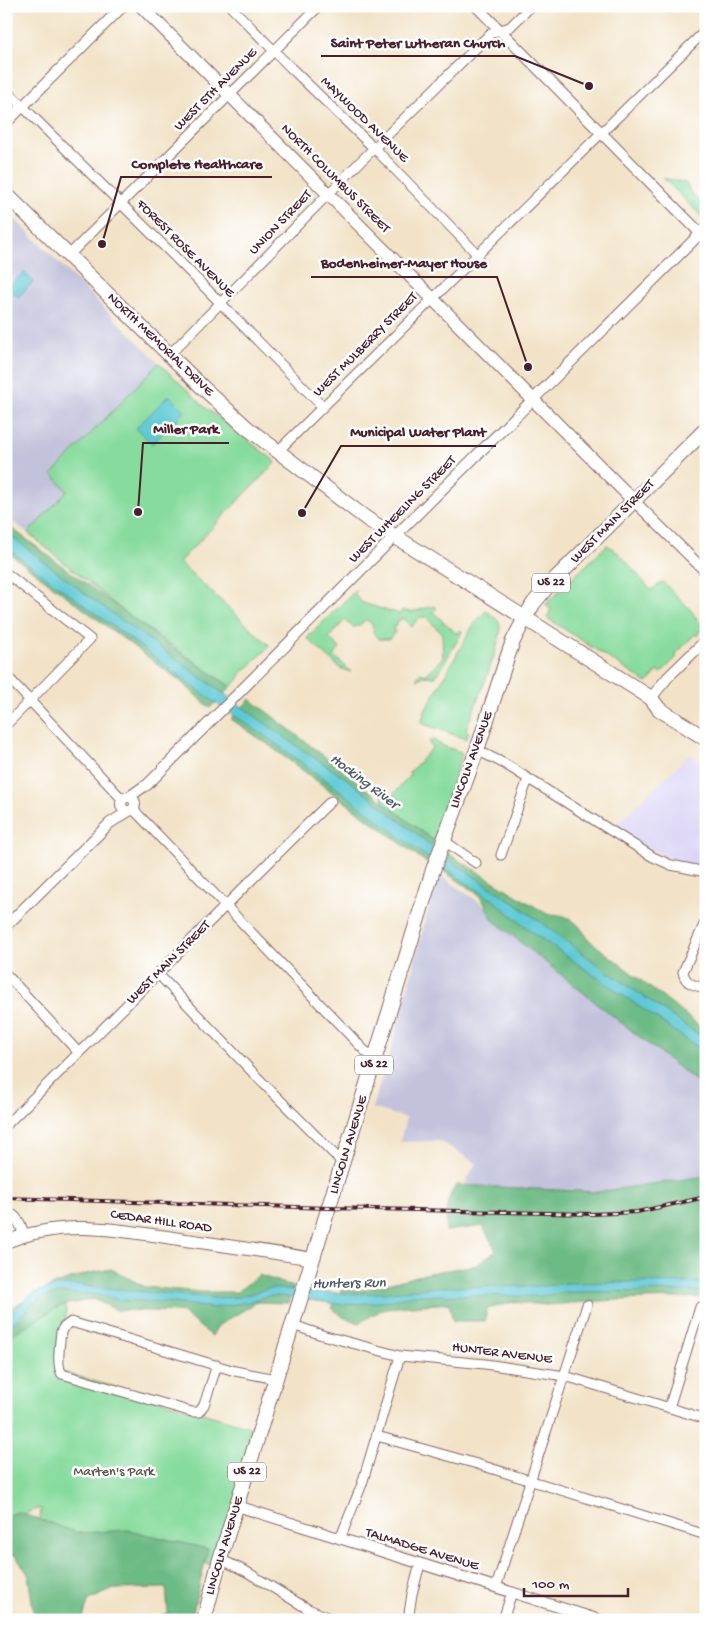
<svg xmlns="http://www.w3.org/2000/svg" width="712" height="1626" viewBox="0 0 712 1626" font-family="'Gochi Hand',sans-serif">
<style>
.built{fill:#dcd6f6}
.industrial{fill:#c2c2dc}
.green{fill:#87db9d;stroke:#687d64}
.forest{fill:#6dbb84;stroke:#5c6d58}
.water{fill:#5dc9d4;stroke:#547480}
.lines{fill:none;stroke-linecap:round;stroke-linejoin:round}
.minor-casing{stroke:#856462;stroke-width:11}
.tertiary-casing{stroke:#856462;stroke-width:12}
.secondary-casing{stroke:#856462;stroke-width:14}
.primary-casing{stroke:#856462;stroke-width:16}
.trunk-casing{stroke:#856462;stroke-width:16}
.minor{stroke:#fff;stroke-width:9}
.tertiary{stroke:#fff;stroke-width:10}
.secondary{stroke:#fff;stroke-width:12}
.primary{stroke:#fff;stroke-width:14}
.trunk{stroke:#fff;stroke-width:14}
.rail-casing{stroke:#4a1f2b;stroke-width:4}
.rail{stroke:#fff;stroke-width:2;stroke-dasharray:5.5;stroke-linecap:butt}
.labels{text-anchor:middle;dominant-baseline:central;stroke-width:5;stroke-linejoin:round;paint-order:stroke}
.shield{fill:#fff;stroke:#80626b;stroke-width:1}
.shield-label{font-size:12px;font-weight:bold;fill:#4a1f2b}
.street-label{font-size:14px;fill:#4a1f2b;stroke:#fff}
.park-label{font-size:14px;fill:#5c574d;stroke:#fff}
.water-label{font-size:15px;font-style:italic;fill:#515a66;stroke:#fff}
.leader{fill:none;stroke:#4a1f2b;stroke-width:2}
.callout-dot{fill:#4a1f2b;stroke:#fff;stroke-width:2}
.callout-label{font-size:15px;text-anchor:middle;font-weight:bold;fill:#4a1f2b;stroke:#fff;stroke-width:5;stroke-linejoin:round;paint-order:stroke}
</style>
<rect width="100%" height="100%" fill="#fff"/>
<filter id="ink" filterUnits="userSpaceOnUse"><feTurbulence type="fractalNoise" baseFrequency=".02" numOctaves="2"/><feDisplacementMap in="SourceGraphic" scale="10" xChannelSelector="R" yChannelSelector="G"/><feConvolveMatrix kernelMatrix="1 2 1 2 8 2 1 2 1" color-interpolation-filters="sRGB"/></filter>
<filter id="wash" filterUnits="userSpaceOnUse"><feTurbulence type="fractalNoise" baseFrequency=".0096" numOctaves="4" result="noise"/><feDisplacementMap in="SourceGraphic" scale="20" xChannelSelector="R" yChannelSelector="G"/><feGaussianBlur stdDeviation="1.12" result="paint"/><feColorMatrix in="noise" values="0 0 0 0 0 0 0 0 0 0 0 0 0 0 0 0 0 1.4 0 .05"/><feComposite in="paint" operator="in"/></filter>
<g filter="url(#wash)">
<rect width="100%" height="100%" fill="#f2e3c8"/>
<path class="built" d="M690,754L706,765V867L683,864L629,839L614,827Z"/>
<path class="industrial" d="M6,210L159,363L52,474L68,491L28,533L6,517Z
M438,874L706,1058V1181L636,1198L457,1200L476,1163L440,1141L400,1142L406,1118L372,1108L391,1050Z"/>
<path class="green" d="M663,178L686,183L691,193L703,205L706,203V213L702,217Z
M159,363L206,408L276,462L179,562L270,646L241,674L238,680L231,687L127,614L28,533L67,491L52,474Z
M607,545C622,552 639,578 651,590L663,582L689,608L705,629L698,632L699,635L698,636L695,634L675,655L677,657L661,673L658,671L647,683L547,618L551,609L547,606V603Z
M357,589L358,590L354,594L362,602V604L363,603L388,611L389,613L390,611L400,614L402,610L410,612L419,610L420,611L421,609L435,606L437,608L433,612L443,621L442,623L444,622L456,633L461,630L462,632L455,645H453L454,646L438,674H436V677L424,676L417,680L416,679L421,673L425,675L428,673L443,657L442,634L426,617H420L411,627L403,619H400L393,629L395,632L389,639H379L372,632L374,630L372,627L373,625L367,620H365L359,626L353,627L345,621L343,622L329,638L340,648L334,656L351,672L340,668L307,638Z
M486,611C491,614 498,619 500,625C504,639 473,711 466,729L469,732L466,739L421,723L425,711L474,624Z
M433,740L443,746L461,752L462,754L434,841L384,803L382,794L386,789L390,796L393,795L410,775L409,773L432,748L429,742Z
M68,1288L60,1371L260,1430L218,1565L38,1543L41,1508L6,1520V1316Z"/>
<path class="forest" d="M6,524L163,641L231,687L210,708L180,681L6,551Z
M250,699L434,841L427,863L266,743L231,719Z
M447,853L547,914C571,914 577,922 589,940L706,1031V1089L600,1006L493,920L480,895L443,871Z
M706,1176V1297L617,1300L546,1305L513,1302L487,1309L485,1321H453L449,1303L385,1308L359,1323L343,1317L332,1308L341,1290H364L429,1273L477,1265L496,1251L483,1226L446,1231C447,1213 444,1200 457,1185L597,1192Z
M111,1269L145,1287L201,1292H237L259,1275L294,1287L288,1303L257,1302L219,1325L212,1336L181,1312L117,1310L93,1299L60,1306L6,1338V1310L55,1284L86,1274Z
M18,1512L79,1533L128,1530L208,1549L191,1620H153L168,1612L166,1588L114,1589L89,1600L82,1620H44L34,1616L28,1574L15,1555H6V1516Z"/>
<path class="water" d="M24,272L33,282L18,297L8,288Z
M169,395L185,411L152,444L136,428Z
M6,532L92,599L178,661L304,751L347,779L451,861L516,904L601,967L706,1040V1053L536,935L493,900L424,855L338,789L269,739L213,701L110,624L44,576L6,547Z
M631,1282L706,1283V1291L564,1292L542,1296H526L413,1295L389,1301L344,1305L281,1296H268L248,1302L213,1308L166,1302L119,1300L101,1295L63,1293L46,1296L33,1303L6,1330V1321C14,1313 22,1301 31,1295C42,1288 73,1282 86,1286L212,1298L239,1297L270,1288L355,1294L382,1293L436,1287L545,1286L566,1283Z"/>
</g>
<g filter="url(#ink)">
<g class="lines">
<g class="minor-casing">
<path id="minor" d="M230,6L290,67L381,155L478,255
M6,90L172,254L323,407
M69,255L319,6
M169,355L360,162L491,33L510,27L531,6
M278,451L706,30
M6,573L90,639L6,725
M6,675L123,800
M477,750L505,764L653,857L671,865L706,872
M133,809L364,1050L375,1059
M443,840L476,863
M501,855L528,779
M706,920L683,972C685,984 695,986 706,988
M6,974L79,1053
M159,975L263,1083L344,1164
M6,1125C115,1018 222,908 331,801
M293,1325L322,1335L400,1356L485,1364L565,1376L706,1419
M217,1365L204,1405L199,1412H192L62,1374C56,1366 60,1342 61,1332L63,1328L71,1322L235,1371L276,1379
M669,1408L700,1307
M377,1436L477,1464L706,1535
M340,1539L362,1484L400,1356
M220,1559L247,1572L308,1609L335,1620
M496,1587L587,1305
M408,1620L412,1594L420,1564
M503,1620L512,1592"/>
</g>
<g class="tertiary-casing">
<path id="tertiary" d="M476,6L704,237
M6,123L123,6
M634,501L706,572
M651,698L668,677L706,640
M129,797L143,787L147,785L372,559L706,228
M121 804a7 7 0 1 1 14 0a7 7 0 1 1-14 0Z
M6,926L110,823L129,811
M6,1212C18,1216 21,1225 24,1236
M237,1506L600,1620"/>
</g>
<g class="secondary-casing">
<path id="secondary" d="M141,6L634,501
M6,1242C66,1217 124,1231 186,1240C228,1246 271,1252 313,1259"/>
</g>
<g class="primary-casing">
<path id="primary" d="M6,194L200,385L246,427L367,519L525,618L513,641L506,661L477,750L433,870L220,1559L204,1620"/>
</g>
<g class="trunk-casing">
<path id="trunk" d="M706,429L547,587L533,604L525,618L651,698L659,709L706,739"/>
</g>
<use href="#minor" class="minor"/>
<use href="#tertiary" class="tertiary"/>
<use href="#secondary" class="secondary"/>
<use href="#primary" class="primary"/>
<use href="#trunk" class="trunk"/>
<g class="rail-casing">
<path id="rail" d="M6,1198L329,1208L592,1214L637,1212L706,1197"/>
</g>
<use href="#rail" class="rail"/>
</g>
</g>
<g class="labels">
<g class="shield">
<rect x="532" y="573.5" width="38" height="19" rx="4"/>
<rect x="355" y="1055.5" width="38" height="19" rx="4"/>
<rect x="228" y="1462.5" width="38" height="19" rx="4"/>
</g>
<g class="shield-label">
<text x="551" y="583">US 22</text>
<text x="374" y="1065">US 22</text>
<text x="247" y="1472">US 22</text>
</g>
<g class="street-label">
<text transform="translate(216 90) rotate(-45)">WEST 5TH AVENUE</text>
<text transform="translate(364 120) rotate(44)">MAYWOOD AVENUE</text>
<text transform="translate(335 179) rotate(45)">NORTH COLUMBUS STREET</text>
<text transform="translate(281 223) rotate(-46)">UNION STREET</text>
<text transform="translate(185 249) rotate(45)">FOREST ROSE AVENUE</text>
<text transform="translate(160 345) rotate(44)">NORTH MEMORIAL DRIVE</text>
<text transform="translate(366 345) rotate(-45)">WEST MULBERRY STREET</text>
<text transform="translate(403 510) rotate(-45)">WEST WHEELING STREET</text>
<text transform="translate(613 522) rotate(-45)">WEST MAIN STREET</text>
<text transform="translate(472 760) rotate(-70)">LINCOLN AVENUE</text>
<text transform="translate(169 963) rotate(-45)">WEST MAIN STREET</text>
<text transform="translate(349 1145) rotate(-73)">LINCOLN AVENUE</text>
<text transform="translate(161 1222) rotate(8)">CEDAR HILL ROAD</text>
<text transform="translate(502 1354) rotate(7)">HUNTER AVENUE</text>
<text transform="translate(225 1546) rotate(-73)">LINCOLN AVENUE</text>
<text transform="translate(422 1550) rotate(17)">TALMADGE AVENUE</text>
</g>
<g class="park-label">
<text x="114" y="1472">Marten's Park</text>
</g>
<g class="water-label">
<text transform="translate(364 782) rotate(37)">Hocking River</text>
<text transform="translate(349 1284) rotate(-1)">Hunters Run</text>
</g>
</g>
<path class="leader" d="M589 86L515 56H321M102 244L121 177H272M528 367L497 277H311M138 512L143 443H229M302 513L341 446H496"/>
<g class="callout-dot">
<circle cx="589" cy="86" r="5"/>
<circle cx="102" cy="244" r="5"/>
<circle cx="528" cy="367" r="5"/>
<circle cx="138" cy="512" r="5"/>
<circle cx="302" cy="513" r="5"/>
</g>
<g class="callout-label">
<text x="418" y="47">Saint Peter Lutheran Church</text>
<text x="197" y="168">Complete Healthcare</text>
<text x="404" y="267">Bodenheimer-Mayer House</text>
<text x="186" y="433">Miller Park</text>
<text x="418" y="436">Municipal Water Plant</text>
</g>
<rect width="712" height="1626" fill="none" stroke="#fff" stroke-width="25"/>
<path d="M524 1588v8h104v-8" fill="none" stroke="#4a1f2b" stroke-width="2.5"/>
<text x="532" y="1588" font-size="15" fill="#4a1f2b" stroke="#ffffff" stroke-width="4" paint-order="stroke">100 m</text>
</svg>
